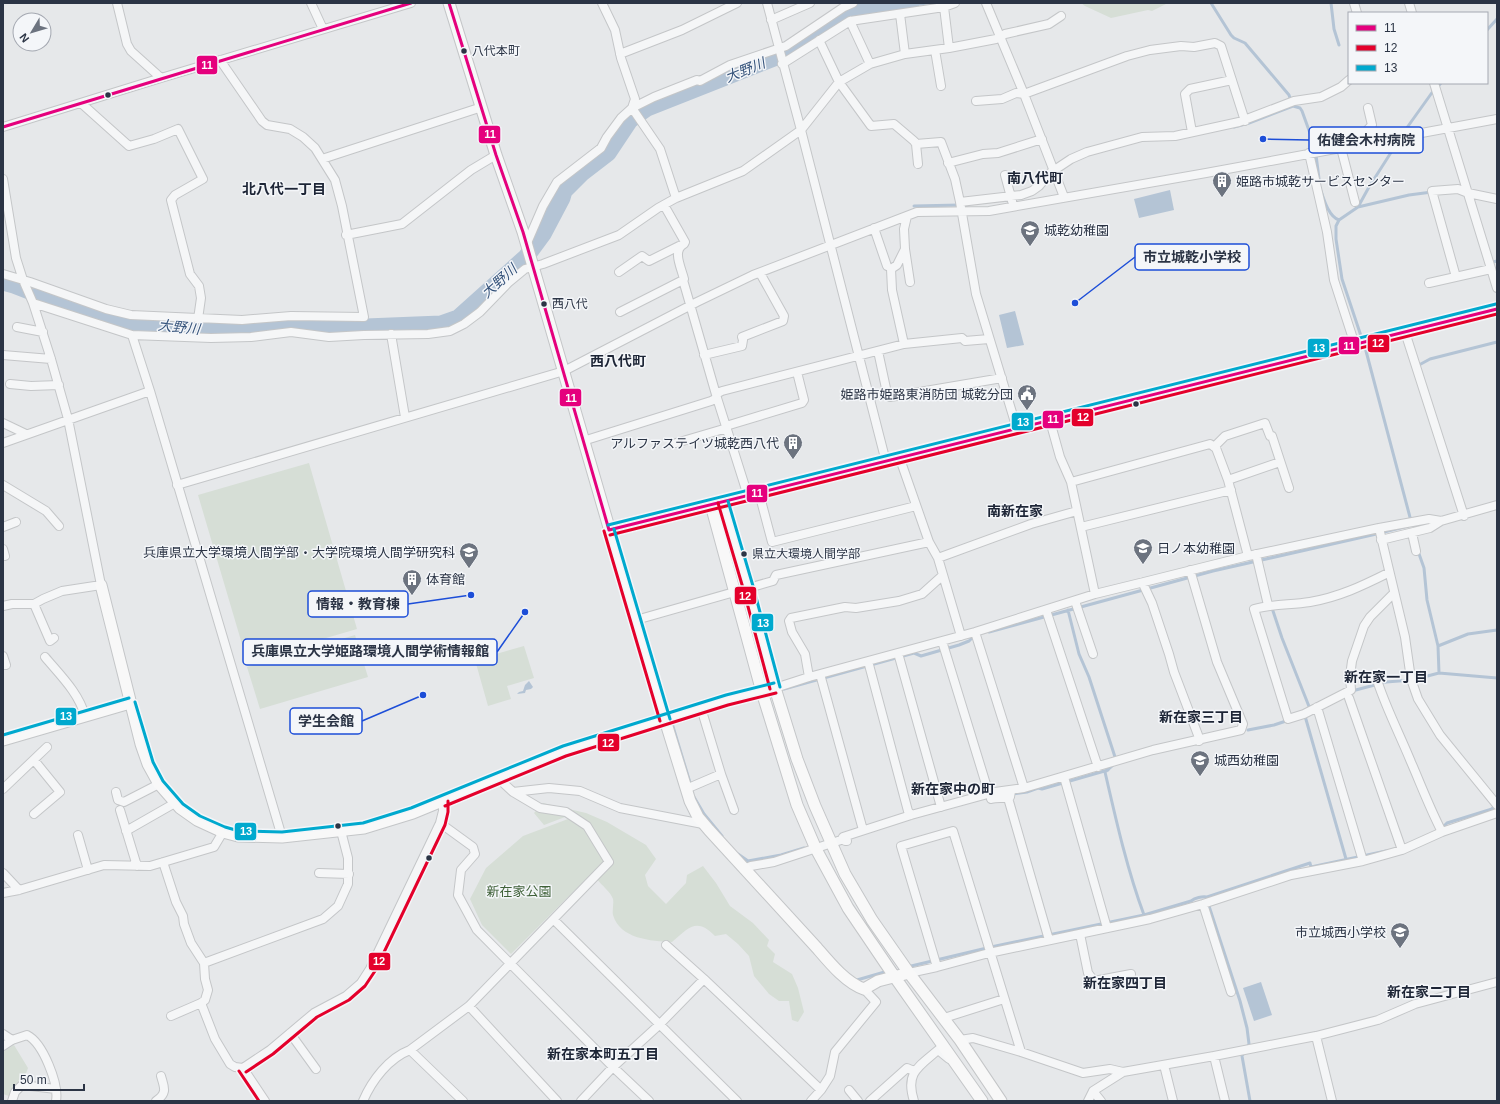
<svg xmlns="http://www.w3.org/2000/svg" width="1500" height="1104" viewBox="0 0 1500 1104" font-family="Helvetica,'Noto Sans JP',sans-serif">
<style>
.green{fill:#d6ded6}
.water{fill:#b4c4d5}
.lines{fill:none;stroke-linecap:round;stroke-linejoin:round}
.stream{stroke:#b4c4d5;stroke-width:3}
.river{stroke:#b4c4d5;stroke-width:17}
.street-casing{stroke:#c4c6c8;stroke-width:10}
.secondary-casing{stroke:#c4c6c8;stroke-width:13}
.street{stroke:#f5f6f7;stroke-width:8}
.secondary{stroke:#f8f8f8;stroke-width:11}
.bus-1-casing{stroke:#f4f6f9;stroke-width:6}
.bus-2-casing{stroke:#f4f6f9;stroke-width:6}
.bus-3-casing{stroke:#f4f6f9;stroke-width:6}
.bus-1{stroke:#e5007d;stroke-width:3}
.bus-2{stroke:#e4002b;stroke-width:3}
.bus-3{stroke:#00a9ce;stroke-width:3}
.bus-dot{fill:#2b3445;stroke:#f4f6f9;stroke-width:1.5}
.labels{text-anchor:middle;dominant-baseline:central;stroke-width:3;stroke-linejoin:round;paint-order:stroke}
.bus-label{font-size:12px;fill:#2b3445;stroke:#f4f6f9;text-anchor:start}
.poi-label{font-size:13px;fill:#2b3445;stroke:#f4f6f9;text-anchor:start}
.park-label{font-size:13px;fill:#3f6138;stroke:#f4f6f9}
.water-label{font-size:14px;font-style:italic;fill:#34527a;stroke:#f4f6f9}
.neighbourhood-label{font-size:14px;font-weight:bold;fill:#1d2536;stroke:#f4f6f9}
.leader{fill:none;stroke:#1d4ed8;stroke-width:1.5}
.callout-dot{fill:#1d4ed8;stroke:#f4f6f9;stroke-width:1.5}
.callout{fill:#f4f6f9;stroke:#1d4ed8;stroke-width:1.5}
.callout-label{font-size:14px;text-anchor:middle;font-weight:bold;fill:#2b3445}
.line-badge{stroke:#f4f6f9;stroke-width:1.5}
.badge-label{font-size:11px;text-anchor:middle;font-weight:bold;fill:#fff}
</style>
<rect width="100%" height="100%" fill="#e6e8ea"/>
<path class="green" d="M1081,3H1168L1152,11L1148,10L1111,18L1085,6Z
M309,463L357,629L247,661L198,495Z
M355,635L368,677L260,709L247,667Z
M524,646L534,678L507,686L511,699L488,706L475,660Z
M543,803L586,813L607,822L646,845L656,859L645,875L648,886L666,904L686,883L687,875L703,866L716,883L730,906L753,923L769,940L767,946L775,954L773,962L792,974L798,988L804,1012L798,1022L792,1020L789,1001H779L769,994L754,976L749,956L738,944L726,934L715,936C696,917 689,928 672,942C651,941 620,939 613,915C612,910 614,904 613,899C611,892 601,885 597,879L605,863L604,861L511,954L482,925L470,899L486,868L523,836L568,819L565,817L544,825L534,813Z
M14,1045L28,1068L23,1082H19L13,1087L9,1096L3,1094V1052Z"/>
<path class="water" d="M893,3H937L897,9Z
M1170,190L1174,210L1139,218L1134,199Z
M3,278L49,293L47,303L3,287Z
M1015,311L1024,345L1007,348L999,315Z
M529,681L533,687L531,689L526,690L525,693L517,694L519,692L523,691L525,685Z
M1261,982L1272,1015L1254,1021L1243,988Z"/>
<g class="lines">
<path class="stream" d="M1211,3L1231,35L1234,38L1245,43L1289,95L1291,101
M1331,3L1334,29L1339,45
M1487,30L1497,19
M1234,127L1249,123L1293,106L1300,108L1302,111L1315,147L1319,179
M1321,191C1324,200 1329,217 1339,220
M914,206L960,205
M1358,207L1409,195L1432,192
M1493,262L1497,261
M1419,365L1430,359L1497,342
M1411,521L1366,351L1342,279L1336,239V226L1339,220L1358,207L1369,187L1406,129L1431,94L1441,83
M1418,551L1424,568L1427,600L1438,646L1439,673
M1272,608L1282,638L1310,709
M1068,610L1079,654L1089,677L1116,760
M989,632L1213,571L1372,535L1408,526
M1438,646L1468,634L1497,630
M784,689L914,653L921,656L959,645L969,641L974,636
M1352,691L1386,682L1412,680L1439,673L1497,678
M1305,716L1346,859
M671,720L691,786
M1248,730L1274,725L1289,720
M1113,765L1105,772C1116,820 1127,869 1144,915
M1012,794L1027,792L1038,788L1042,789L1108,770
M694,797L704,814L722,836
M1441,829L1447,823L1492,809L1495,805
M738,854L748,861L781,855L804,848
M1208,903L1240,1001L1247,1028L1249,1044L1242,1056L1250,1101
M907,967L991,947L1144,915L1191,901C1195,898 1202,896 1207,897L1310,863L1311,867L1386,851
M857,980L888,971"/>
<path class="river" d="M3,282L14,285L63,304L112,320L211,330L293,325L366,327L441,324L458,318L526,257L543,234L562,198L564,191L582,173L608,153L630,120L647,108L784,54L818,34L846,14L861,8L911,3"/>
<g class="street-casing">
<path id="street" d="M117,3L127,44L131,51L161,78
M311,3L323,29
M602,3L615,30L621,58L635,99L632,108L660,149L676,198
M767,3L801,130L886,462
M986,3L1024,94L1064,197
M1354,3L1357,13
M1409,3L1412,13
M944,7L949,48
M900,14L905,54
M771,20L810,3
M850,21L870,64
M819,40L839,82L871,126L894,124L914,141L916,144L918,164
M935,50L941,86
M620,54L682,30L737,3
M782,64L850,21L944,7L955,3
M1434,83L1497,288
M976,101L1002,99L1016,93L1024,94L1127,56L1150,50L1181,46L1194,47L1215,43L1221,46L1245,121
M81,103L129,146L154,139L178,129L203,179L175,195L171,200L190,274L199,286L201,298L198,319
M3,127L161,78L411,3
M1192,132L1185,94L1190,89L1232,80
M916,144L941,142L955,179L960,202L976,294L1017,429
M1360,144L1361,137L1372,125L1368,108
M1341,148L1355,202
M1309,153L1327,232L1334,280L1355,345
M322,159L482,107
M948,163L983,154L998,153L1042,139
M1005,175L1012,201
M3,179L16,258L23,280L33,303L51,359L68,419L101,585L62,591L43,599L34,604H12L3,606
M960,202L1021,195L1032,191L1039,186L1050,173L1071,159L1087,152L1142,137L1175,136L1239,122L1294,101L1321,97L1341,87L1349,80
M664,205L685,242L684,244C672,250 681,267 684,279L683,280L717,398L748,496
M874,228L887,266
M346,235L402,224L471,170L496,155
M527,243L543,206L557,182L601,148L607,137L621,118L632,108L654,97L697,80L700,81L730,65L786,46L844,7L853,3
M905,249L910,282
M619,272L642,256L649,261L679,246
M3,274L30,282L106,309L131,315L242,320L291,316L364,317L342,206L335,180L315,148L303,137L290,129L267,125L262,121L220,60
M1456,277L1432,191L1458,189L1468,193L1497,199
M1429,283L1491,269
M33,303L132,335L211,338L251,337L291,332L329,337L364,335L428,334L450,331L464,324L480,312L508,283L525,269L543,264L619,235L658,208L676,198L743,171L801,130L839,82L870,64L905,54L949,48L996,39L1005,34L1049,24L1061,16
M620,312L683,280
M17,327L43,332
M1405,332L1464,516
M391,334L405,417
M132,335L150,391L282,837
M904,344L892,290L891,269L897,265L905,249L904,229L907,216
M878,351L887,393L890,397L1002,378
M3,355L51,359
M704,355L742,346L743,340L742,337L783,321L784,316L760,273
M10,384L31,386L59,385
M716,394L722,391L904,344L962,338L965,341L989,339
M1050,421L1060,457L1071,482L1095,594
M3,423L26,434
M726,426L802,403L804,400L797,372
M583,441L711,401L717,398
M3,443L150,391
M676,443L727,428
M1214,447L1225,436L1265,423L1270,436H1272L1289,488
M900,459L929,542L938,558L961,636
M1228,480L1280,462
M1071,482L1210,444L1216,448L1228,480L1248,556
M3,485L46,511L59,526
M177,485L564,371L697,302L753,275L917,212L989,211L1206,173L1497,119
M759,493L772,542L916,506
M3,527L16,522
M1081,527L1231,490
M1379,528L1405,637L1411,679L1418,699L1440,735L1497,805
M1412,533L1416,551
M1381,540L1430,528L1441,521
M3,549L5,556
M1256,554L1268,605
M938,558L1031,524L1077,511
M1388,573C1362,586 1339,597 1310,602C1291,605 1273,604 1254,609L1288,719L1304,714L1351,690L1350,676L1352,661L1364,626L1370,617L1394,593
M1144,582V586L1152,603L1169,654L1174,672L1198,735L1199,741
M1075,601L1093,654
M34,604L50,641L54,638
M1046,610L1098,767
M636,620L773,581L776,575L929,542
M975,632L1024,788
M942,641L989,794
M898,653L941,807
M3,656L6,665H3
M45,657C60,675 79,693 85,716
M868,661L908,811L911,815
M820,674L863,830
M809,677L805,654L792,632L789,621L791,618L845,607L856,608L899,601L922,594L942,576
M1378,683C1387,710 1400,735 1411,762C1421,785 1430,809 1442,832
M775,688L809,677L975,632L1095,594L1144,582L1248,556L1379,528L1429,519L1441,521L1497,505
M1349,698L1402,850
M1317,707L1363,861
M34,760L60,792L34,814
M721,774L734,810
M1064,777L1107,928
M498,778L513,792L549,788L580,791L620,808L703,824
M3,789L47,747
M686,789L721,774L701,708
M116,792L118,800L124,802L159,784
M1008,798L1049,940
M991,799C997,797 1004,799 1010,797L1011,791
M120,810L137,866
M440,823L473,847L475,854L461,870L458,895L477,930L613,1067L649,1101
M126,831L175,803
M78,835L88,870
M844,839L843,837L911,815L995,792L1024,788L1153,750L1241,730L1243,724L1217,662L1190,570
M163,862L176,902L183,916L184,924L191,943L204,963L205,979L208,990L205,1000L201,1003L215,1039L230,1064L235,1067L243,1068L270,1050L314,1013L346,996L361,983L370,969L440,823L443,811V801
M744,869L751,866L774,862L844,839L845,841H847
M3,873L19,890
M319,873L349,874
M3,893L19,890L104,865L150,866L214,847L223,832
M1203,904L1231,992
M554,920L737,1101
M1080,934L1088,973L1094,981L1131,974
M666,945L704,979
M204,963L323,919L338,906L348,884V858L341,831
M937,967L901,846L953,831L1021,1052
M909,973L937,967L989,953L1150,919L1203,904L1291,875L1363,861L1402,850L1442,832L1497,813
M469,1006L557,1101
M171,1016L201,1003
M944,1018L1004,999
M290,1033L316,1069
M3,1034L12,1040
M1316,1036L1332,1101
M960,1040L973,1038L1021,1052L1083,1073L1110,1069L1123,1072
M3,1046L12,1040L27,1035C43,1043 59,1084 56,1101
M410,1050L463,1101
M1214,1056L1225,1101
M1164,1065L1173,1101
M243,1068L265,1101
M849,1090L858,1101
M1093,1091L1101,1101
M12,1101L15,1092L22,1085L56,1089
M156,1101C168,1093 164,1087 161,1076
M363,1101C372,1080 389,1058 410,1050L469,1006L609,862L587,826L566,812L540,808L513,792
M581,1101L613,1067L659,1025L704,979L821,1090
M811,1101L821,1090L830,1076L835,1052L876,1002L864,989
M870,1101L907,1068L914,1071
M914,1101C905,1073 918,1067 938,1050L949,1059
M1088,1101L1093,1091L1123,1072L1214,1056L1316,1036L1378,1020L1415,1004L1497,982"/>
</g>
<g class="secondary-casing">
<path id="secondary" d="M449,3L496,155L523,232L665,720L690,801L698,817L709,830L817,948C829,962 846,983 864,989L878,981L909,973
M723,502L748,587L775,688L797,759L815,806L845,874L872,920L909,973L960,1040L1001,1101
M711,505L762,692L797,805L816,849L848,908L894,976L982,1101
M609,530L1208,382L1497,309
M101,585L141,744L148,764L159,784L180,808L197,820L223,832L238,836L282,837L364,828L413,813L564,751L727,700L775,688
M3,740L130,703"/>
</g>
<use href="#street" class="street"/>
<use href="#secondary" class="secondary"/>
<g class="bus-1-casing">
<path id="bus-1" d="M449,3L496,155L523,232L609,530
M3,127L411,3
M609,530L1497,309"/>
</g>
<g class="bus-2-casing">
<path id="bus-2" d="M718,503L743,588L770,689
M604,531L660,721
M610,535L1497,314
M445,806L566,756L728,705L776,693
M239,1071L259,1101
M246,1072L273,1054L317,1017L349,1000L365,986L375,971L445,825L448,812V801"/>
</g>
<g class="bus-3-casing">
<path id="bus-3" d="M728,501L753,586L780,687
M608,525L1496,304
M614,529L670,719
M135,702L153,762L163,781L183,804L200,816L225,827L239,831L282,832L363,823L411,808L563,746L726,695L774,683
M3,735L129,698"/>
</g>
<use href="#bus-1" class="bus-1"/>
<use href="#bus-2" class="bus-2"/>
<use href="#bus-3" class="bus-3"/>
</g>
<defs>
<g id="building-pin" transform="scale(1)"><path d="M0 17L-7.5 6A9.5 9.5 0 1 1 7.5 6Z" fill="#6c737f" stroke="#f4f6f9"/><path d="M-4-6H4V6H1V3H-1V6H-4ZM-2.5-4.3h1.7v1.8h-1.7ZM.8-4.3h1.7v1.8H.8ZM-2.5-1h1.7V.8h-1.7ZM.8-1h1.7V.8H.8Z" fill="#fff"/></g>
<g id="school-pin" transform="scale(1)"><path d="M0 17L-7.5 6A9.5 9.5 0 1 1 7.5 6Z" fill="#6c737f" stroke="#f4f6f9"/><path d="M0-5L7-2L0 1L-7-2ZM-4 1L0 2.5L4 1V4Q0 6-4 4Z" fill="#fff"/></g>
<g id="civic-pin" transform="scale(1)"><path d="M0 17L-7.5 6A9.5 9.5 0 1 1 7.5 6Z" fill="#6c737f" stroke="#f4f6f9"/><path d="M-.6-6.5H3V-4.5H.6V-3L4-1V1h2V6H-6V1h2V-1L-.6-3ZM-1.2 2.5V6h2.4V2.5Z" fill="#fff"/></g>
<g id="university-pin" transform="scale(1)"><path d="M0 17L-7.5 6A9.5 9.5 0 1 1 7.5 6Z" fill="#6c737f" stroke="#f4f6f9"/><path d="M0-5L7-2L0 1L-7-2ZM-4 1L0 2.5L4 1V4Q0 6-4 4Z" fill="#fff"/></g>
</defs>
<g fill-rule="evenodd">
<use href="#building-pin" x="1222" y="181"/>
<use href="#school-pin" x="1030" y="230"/>
<use href="#civic-pin" x="1027" y="394"/>
<use href="#building-pin" x="793" y="443"/>
<use href="#school-pin" x="1143" y="548"/>
<use href="#university-pin" x="469" y="552"/>
<use href="#building-pin" x="412" y="579"/>
<use href="#school-pin" x="1200" y="760"/>
<use href="#school-pin" x="1400" y="932"/>
</g>
<g class="bus-dot">
<circle cx="464" cy="51" r="3.5"/>
<circle cx="108" cy="95" r="3.5"/>
<circle cx="544" cy="304" r="3.5"/>
<circle cx="1136" cy="404" r="3.5"/>
<circle cx="744" cy="554" r="3.5"/>
<circle cx="338" cy="826" r="3.5"/>
<circle cx="429" cy="858" r="3.5"/>
</g>
<g class="labels">
<g class="bus-label">
<text x="472" y="51">八代本町</text>
<text x="552" y="304">西八代</text>
<text x="752" y="554">県立大環境人間学部</text>
</g>
<g class="poi-label">
<text x="1236" y="181">姫路市城乾サービスセンター</text>
<text x="1044" y="230">城乾幼稚園</text>
<text x="1013" y="394" text-anchor="end">姫路市姫路東消防団 城乾分団</text>
<text x="779" y="443" text-anchor="end">アルファステイツ城乾西八代</text>
<text x="1157" y="548">日ノ本幼稚園</text>
<text x="455" y="552" text-anchor="end">兵庫県立大学環境人間学部・大学院環境人間学研究科</text>
<text x="426" y="579">体育館</text>
<text x="1214" y="760">城西幼稚園</text>
<text x="1386" y="932" text-anchor="end">市立城西小学校</text>
</g>
<g class="park-label">
<text x="519" y="891">新在家公園</text>
</g>
<g class="water-label">
<text transform="translate(745 70) rotate(-22)">大野川</text>
<text transform="translate(499 281) rotate(-42)">大野川</text>
<text transform="translate(179 327) rotate(6)">大野川</text>
</g>
<g class="neighbourhood-label">
<text x="1035" y="178">南八代町</text>
<text x="284" y="189">北八代一丁目</text>
<text x="618" y="361">西八代町</text>
<text x="1015" y="511">南新在家</text>
<text x="1386" y="677">新在家一丁目</text>
<text x="1201" y="717">新在家三丁目</text>
<text x="953" y="789">新在家中の町</text>
<text x="1125" y="983">新在家四丁目</text>
<text x="1429" y="992">新在家二丁目</text>
<text x="603" y="1054">新在家本町五丁目</text>
</g>
</g>
<path class="leader" d="M1263 139L1309 140M1075 303L1135 257M471 595L408 604M525 612L497 652M423 695L362 721"/>
<g class="callout-dot">
<circle cx="1263" cy="139" r="4"/>
<circle cx="1075" cy="303" r="4"/>
<circle cx="471" cy="595" r="4"/>
<circle cx="525" cy="612" r="4"/>
<circle cx="423" cy="695" r="4"/>
</g>
<g class="callout">
<rect x="1309" y="127" width="114" height="26" rx="4"/>
<rect x="1135" y="244" width="114" height="26" rx="4"/>
<rect x="308" y="591" width="100" height="26" rx="4"/>
<rect x="243" y="639" width="254" height="26" rx="4"/>
<rect x="290" y="708" width="72" height="26" rx="4"/>
</g>
<g class="callout-label">
<text x="1366" y="145">佑健会木村病院</text>
<text x="1192" y="262">市立城乾小学校</text>
<text x="358" y="609">情報・教育棟</text>
<text x="370" y="656">兵庫県立大学姫路環境人間学術情報館</text>
<text x="326" y="726">学生会館</text>
</g>
<g class="line-badge">
<rect x="196" y="55" width="22" height="20" rx="4" fill="#e5007d"/>
<rect x="478" y="125" width="23" height="19" rx="4" fill="#e5007d"/>
<rect x="1367" y="334" width="23" height="19" rx="4" fill="#e4002b"/>
<rect x="1338" y="336" width="22" height="19" rx="4" fill="#e5007d"/>
<rect x="1307" y="338" width="23" height="20" rx="4" fill="#00a9ce"/>
<rect x="559" y="388" width="23" height="19" rx="4" fill="#e5007d"/>
<rect x="1071" y="408" width="23" height="19" rx="4" fill="#e4002b"/>
<rect x="1042" y="410" width="22" height="19" rx="4" fill="#e5007d"/>
<rect x="1011" y="412" width="23" height="19" rx="4" fill="#00a9ce"/>
<rect x="746" y="484" width="22" height="19" rx="4" fill="#e5007d"/>
<rect x="734" y="586" width="23" height="19" rx="4" fill="#e4002b"/>
<rect x="751" y="613" width="23" height="19" rx="4" fill="#00a9ce"/>
<rect x="55" y="707" width="22" height="19" rx="4" fill="#00a9ce"/>
<rect x="597" y="733" width="23" height="19" rx="4" fill="#e4002b"/>
<rect x="234" y="822" width="23" height="19" rx="4" fill="#00a9ce"/>
<rect x="368" y="952" width="23" height="19" rx="4" fill="#e4002b"/>
</g>
<g class="badge-label">
<text x="207" y="69">11</text>
<text x="490" y="138">11</text>
<text x="1378" y="347">12</text>
<text x="1349" y="350">11</text>
<text x="1319" y="352">13</text>
<text x="571" y="402">11</text>
<text x="1083" y="421">12</text>
<text x="1053" y="423">11</text>
<text x="1023" y="426">13</text>
<text x="757" y="497">11</text>
<text x="745" y="600">12</text>
<text x="763" y="627">13</text>
<text x="66" y="720">13</text>
<text x="608" y="747">12</text>
<text x="246" y="835">13</text>
<text x="379" y="965">12</text>
</g>
<rect width="1500" height="1104" fill="none" stroke="#2b3445" stroke-width="8"/>
<rect x="1348" y="12" width="140" height="72" fill="#f4f6f9" stroke="#a4a8b1"/>
<rect x="1356" y="25" width="20" height="6" fill="#e5007d" stroke="#a4a8b1"/>
<text x="1384" y="32" font-size="12" fill="#2b3445">11</text>
<rect x="1356" y="45" width="20" height="6" fill="#e4002b" stroke="#a4a8b1"/>
<text x="1384" y="52" font-size="12" fill="#2b3445">12</text>
<rect x="1356" y="65" width="20" height="6" fill="#00a9ce" stroke="#a4a8b1"/>
<text x="1384" y="72" font-size="12" fill="#2b3445">13</text>
<g transform="translate(32 32) rotate(232)"><circle r="19" fill="#f4f6f9" stroke="#a4a8b1"/>
<path d="M0-3L7 15L0 10L-7 15Z" fill="#6c737f"/>
<text y="-6" font-size="11" font-weight="bold" text-anchor="middle" fill="#2b3445">N</text>
</g>
<path d="M14 1084v6h70v-6" fill="none" stroke="#2b3445" stroke-width="2"/>
<text x="20" y="1084" font-size="12" fill="#2b3445" stroke="#f4f6f9" stroke-width="3" paint-order="stroke">50 m</text>
</svg>
